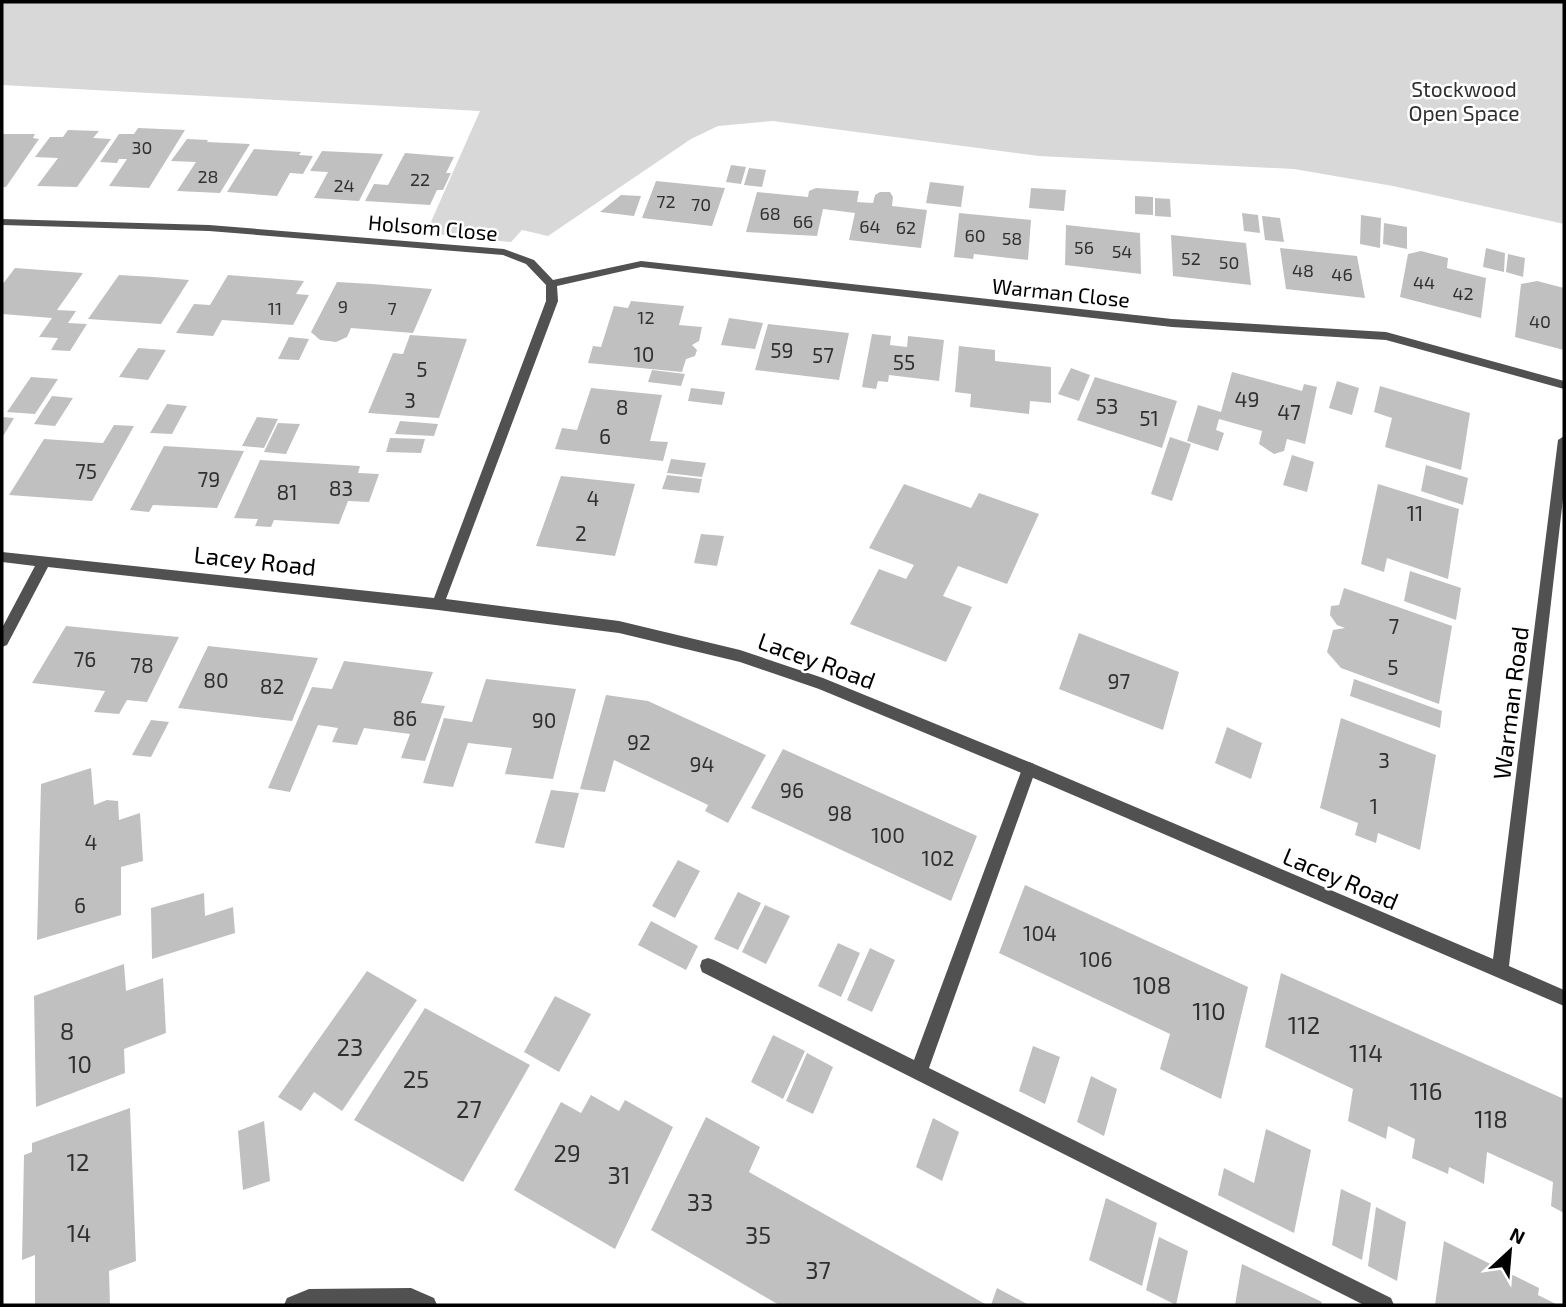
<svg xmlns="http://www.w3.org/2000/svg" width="1566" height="1307" viewBox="0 0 1566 1307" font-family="'Exo 2',sans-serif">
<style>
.green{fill:#d8d8d8}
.building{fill:#c0c0c0}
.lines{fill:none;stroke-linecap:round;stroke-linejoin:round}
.service{fill:#515151;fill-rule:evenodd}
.minor{fill:#515151;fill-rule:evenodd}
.labels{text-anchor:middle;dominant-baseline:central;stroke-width:5;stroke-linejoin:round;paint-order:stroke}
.far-number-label{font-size:18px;fill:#303030}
.far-park-label{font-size:21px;fill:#2f2f2f;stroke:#fff}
.far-street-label{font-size:21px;fill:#000;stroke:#fff}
.number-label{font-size:21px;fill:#303030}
.street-label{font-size:24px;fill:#000;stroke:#fff}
.near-number-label{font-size:24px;fill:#303030}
</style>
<rect width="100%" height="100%" fill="#fff"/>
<path class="green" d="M2,2H1564V224L1393,186L1294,169L1039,156L773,121L718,126L691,139L548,236L522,230L511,242L426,233L480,111L2,85Z"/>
<path class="building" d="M138,128L185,130L149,188L109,186L127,159H119L117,163L100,162L119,134H134Z
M68,130L99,131L93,138L111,139L77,187L37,186L58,158L35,157L50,137H63Z
M2,134H35L33,138L39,139L6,187H2Z
M187,139L208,140L207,142L250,144L220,193L177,191L196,162L171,161Z
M254,149L301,152L299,155L313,156L303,174L290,173L277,196L227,192Z
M322,151L383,154L359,201L314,198L328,172L310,171Z
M405,153L454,157L446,173H451L443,190H437L430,205L365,201L374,184L388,185Z
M731,165L746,167L741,184L726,182Z
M749,168L766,170L762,187L744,185Z
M656,181L725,188L712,226L642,218Z
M930,182L964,186L961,207L926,203Z
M816,188L859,191L857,202L873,203L875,195L880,192H890L893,197L892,206L927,210L921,248L849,240L855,213L823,209L817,236L746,232L757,192L808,197L809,191Z
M1031,188L1066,190L1064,211L1029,208Z
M621,195L641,196L634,216L600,212Z
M1135,196L1153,197V215L1135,214Z
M1155,198L1170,199L1171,217L1155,216Z
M959,213L1031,220L1028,260L974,254L973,259L954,257Z
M1242,213L1258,215L1260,233L1244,231Z
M1361,215L1381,218L1380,248L1360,244Z
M1262,216L1280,218L1284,242L1265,240Z
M1384,223L1407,227V249L1383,244Z
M1066,225L1140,233L1141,274L1065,265Z
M1171,235L1246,243L1251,285L1173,276Z
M1280,248L1357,256L1365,298L1286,289Z
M1486,248L1505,253L1504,272L1483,267Z
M1421,251L1448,258L1447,268L1486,278L1481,318L1400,297L1408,254Z
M1508,254L1525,258L1523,277L1506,272Z
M15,268L83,273L57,310L76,311L68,323L87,324L70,351L51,350L58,338L39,337L52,318L2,314V285Z
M119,275L154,277L189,280L161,324L88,319Z
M228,275L304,281L296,294L309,295L293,325L222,320L213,336L176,333L194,304L210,305Z
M1537,281L1564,288V350L1515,337L1521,284Z
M337,282L372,284L432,289L413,333L351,328L347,337L336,342L320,340L311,332Z
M631,301L684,306L679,325L702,327L699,341L692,345L697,350L695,356L686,359L682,372L588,363L593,346L601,347L614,306L628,308Z
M729,318L763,323L755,349L721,345Z
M768,324L849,333L839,380L755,370Z
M872,334L891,336L890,345L907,347L908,336L944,340L939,381L889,375L888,382L878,381L876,389L862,387Z
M410,335L467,339L439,418L368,413L393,353L403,354Z
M289,337L309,339L299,360L278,359Z
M959,346L995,350V361L1051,367V403L1030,401L1029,414L970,407L971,394L955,392Z
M138,348L166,350L148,380L119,377Z
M1071,368L1090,375L1079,401L1058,394Z
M652,370L685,374L681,386L648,382Z
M1232,372L1302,391L1304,384L1317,387L1305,444L1287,439L1284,451L1274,454L1259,444L1262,431L1219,419L1216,430L1224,433L1218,451L1187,441L1198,405L1221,412Z
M31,377L58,379L35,414L7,412Z
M1095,377L1177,401L1162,448L1077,420Z
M1337,381L1359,388L1352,415L1329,408Z
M1380,386L1470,413L1461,470L1385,447L1392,418L1374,412Z
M591,388L662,395L650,441L668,442L663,461L555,449L562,428L577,430Z
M691,388L725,392L722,405L688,401Z
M52,396L73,398L55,426L34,424Z
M167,404L187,406L172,434L150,433Z
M2,417L14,418L2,438Z
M257,417L278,419L264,448L242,446Z
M400,421L438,424L434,436L395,434Z
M278,423L300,424L286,454L264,452Z
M114,425L134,426L92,501L9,495L44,439L103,443Z
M1170,437L1191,444L1172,501L1151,494Z
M390,438L425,439L421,453L386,452Z
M164,446L244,451L217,508L153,505L149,512L130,510Z
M1292,455L1314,462L1307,492L1283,485Z
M671,459L706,463L702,477L667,473Z
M260,460L360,466L358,473L379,474L369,502L348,501L339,524L274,520L271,527L255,526L258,519L234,518Z
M1426,465L1468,478L1463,505L1421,491Z
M667,475L702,479L699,493L662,489Z
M561,476L635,484L615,556L536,546Z
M904,484L971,508L979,493L1039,514L1007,584L958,566L943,596L972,607L946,662L850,624L879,569L906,579L914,565L869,548Z
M1378,484L1459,509L1448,579L1387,558L1384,572L1361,564Z
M701,534L724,536L717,566L694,563Z
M1410,571L1461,588L1456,620L1404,601Z
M1344,588L1452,626L1439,704L1341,668L1327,652L1333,630L1345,628L1337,625L1330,615L1331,606L1339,605Z
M66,626L136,633L179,637L147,702L127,700L119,714L94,712L105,691L32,683Z
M1079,633L1179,672L1163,730L1059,689Z
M208,646L318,658L292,721L178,708Z
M344,661L433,672L421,703L445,706L425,761L401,758L410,734L364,728L357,745L332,742L338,728L318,725L290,792L268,788L312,687L332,689Z
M486,679L576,689L553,779L505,774L512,748L468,743L453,787L423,783L444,718L472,722Z
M1354,679L1442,711L1440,728L1350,696Z
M606,695L648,701L766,755L728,823L705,811L708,805L614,760L605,792L580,789Z
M1341,718L1436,755L1420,850L1378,833L1376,843L1355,835L1358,823L1320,808Z
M151,720L169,722L151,757L132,755Z
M1227,727L1262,743L1251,779L1215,763Z
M783,749L977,836L951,901L751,808Z
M91,768L94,805L107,800L118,801L119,820L140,813L143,861L121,867V915L37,940L41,784Z
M551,790L579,793L564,848L535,843Z
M678,860L700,871L675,918L652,906Z
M1025,885L1248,987L1221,1099L1160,1069L1170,1034L999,953Z
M738,892L761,903L738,950L714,939Z
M204,893L205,916L233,907L235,933L152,959L151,908Z
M765,905L790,916L766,964L742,952Z
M651,921L698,946L686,970L638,945Z
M838,943L860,953L841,997L818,986Z
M870,948L895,960L872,1012L847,1000Z
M124,964L126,991L163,978L166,1033L124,1049L125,1073L36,1107L34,996Z
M367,971L417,1000L342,1111L314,1092L301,1111L278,1097Z
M1281,973L1564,1099V1213L1551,1206L1553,1182L1487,1152L1484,1184L1449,1167L1448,1174L1412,1158L1415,1139L1388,1126L1386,1139L1348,1121L1353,1089L1265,1047Z
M555,996L591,1014L559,1072L524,1052Z
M425,1008L530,1065L463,1182L354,1120Z
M773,1035L805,1051L783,1099L751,1082Z
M1033,1046L1060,1057L1045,1104L1019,1091Z
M807,1053L833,1067L813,1114L786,1101Z
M1091,1076L1117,1089L1104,1136L1077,1122Z
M591,1095L619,1111L625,1100L673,1127L615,1249L514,1190L561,1102L581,1113Z
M130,1108L136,1261L109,1271L110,1305H35V1255L22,1260L24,1155L32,1152V1143Z
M706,1117L760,1147L749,1172L987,1305H779L651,1230Z
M933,1118L959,1132L942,1181L916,1167Z
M264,1121L270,1181L243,1190L238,1131Z
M1266,1129L1311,1150L1294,1233L1218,1195L1224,1168L1254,1183Z
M1341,1189L1371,1203L1362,1260L1332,1245Z
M1106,1198L1157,1223L1142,1286L1089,1260Z
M1376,1207L1406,1222L1397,1281L1368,1266Z
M1159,1237L1188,1251L1176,1305L1146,1290Z
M1444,1241L1539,1288L1538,1295L1558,1305H1435Z
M1242,1264L1322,1302L1321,1305H1235Z
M997,1288L1029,1305H991Z"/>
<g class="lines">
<path class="service" d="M1029,762L1034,764L1036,769L929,1068L1391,1298L1394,1305H1364L702,972L700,966L702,960L708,958L714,960L914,1060L1022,769L1024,764Z"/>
<path class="minor" d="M2,219L209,225L504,249L534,260L553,280L641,261L1172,319L1386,332L1564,381V389L1386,340L1172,327L641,267L557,286L558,301L446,599L619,621L740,650L823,678L1034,764L1493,959L1558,440L1564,436V490L1509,966L1564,990V1006L1024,774L819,689L740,662L619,633L438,610L48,567L7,645L2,647V628L35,566L2,562V552L434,598L546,301V285L526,264L503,255L209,231L2,225Z
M411,1288L434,1298L437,1305H284L287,1298L309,1289Z"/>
</g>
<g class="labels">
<g class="far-number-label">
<text x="142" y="147">30</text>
<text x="208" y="176">28</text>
<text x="420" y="179">22</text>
<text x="344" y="185">24</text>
<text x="666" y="201">72</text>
<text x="701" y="204">70</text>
<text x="770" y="213">68</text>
<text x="803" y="221">66</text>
<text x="870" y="226">64</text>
<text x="906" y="227">62</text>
<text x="975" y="235">60</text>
<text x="1012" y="238">58</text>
<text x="1084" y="247">56</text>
<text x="1122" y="251">54</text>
<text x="1191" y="258">52</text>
<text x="1229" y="262">50</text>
<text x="1303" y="270">48</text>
<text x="1342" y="274">46</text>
<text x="1424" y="282">44</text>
<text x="1463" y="293">42</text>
<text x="343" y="306">9</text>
<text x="275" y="308">11</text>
<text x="392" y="308">7</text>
<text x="646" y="317">12</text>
<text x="1540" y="321">40</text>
</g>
<g class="far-park-label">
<text x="1464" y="88">Stockwood<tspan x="1464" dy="24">Open Space</tspan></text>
</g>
<g class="far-street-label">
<text transform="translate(433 227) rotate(5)">Holsom Close</text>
<text transform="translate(1061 292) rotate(6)">Warman Close</text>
</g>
<g class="number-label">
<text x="782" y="349">59</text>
<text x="644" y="353">10</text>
<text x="823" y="354">57</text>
<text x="904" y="361">55</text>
<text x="422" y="368">5</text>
<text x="1247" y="398">49</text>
<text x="410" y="399">3</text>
<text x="1107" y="405">53</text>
<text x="622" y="406">8</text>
<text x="1289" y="411">47</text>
<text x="1149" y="417">51</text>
<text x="605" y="435">6</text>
<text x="86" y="470">75</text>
<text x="209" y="478">79</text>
<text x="341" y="487">83</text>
<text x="287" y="491">81</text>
<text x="593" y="497">4</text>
<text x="1415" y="512">11</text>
<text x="581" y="532">2</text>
<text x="1394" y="625">7</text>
<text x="85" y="658">76</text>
<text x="142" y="664">78</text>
<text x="1393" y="666">5</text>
<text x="216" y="679">80</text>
<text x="1119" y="680">97</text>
<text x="272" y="685">82</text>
<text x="405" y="717">86</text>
<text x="544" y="719">90</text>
<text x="639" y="741">92</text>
<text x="1384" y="759">3</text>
<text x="702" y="763">94</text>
<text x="792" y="789">96</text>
<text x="1374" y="805">1</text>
<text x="840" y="812">98</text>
<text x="888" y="834">100</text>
<text x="91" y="841">4</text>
<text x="938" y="857">102</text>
<text x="80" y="904">6</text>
<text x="1040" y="932">104</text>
<text x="1096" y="958">106</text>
</g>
<g class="street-label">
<text transform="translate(255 560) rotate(6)">Lacey Road</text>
<text transform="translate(817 660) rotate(20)">Lacey Road</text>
<text transform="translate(1510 703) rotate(-83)">Warman Road</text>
<text transform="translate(1341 878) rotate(23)">Lacey Road</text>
</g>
<g class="near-number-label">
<text x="1152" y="984">108</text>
<text x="1209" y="1010">110</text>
<text x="1304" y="1024">112</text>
<text x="67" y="1030">8</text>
<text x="350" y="1046">23</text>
<text x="1366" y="1052">114</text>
<text x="80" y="1063">10</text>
<text x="416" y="1078">25</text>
<text x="1426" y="1090">116</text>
<text x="469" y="1108">27</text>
<text x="1491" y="1118">118</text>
<text x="567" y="1152">29</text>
<text x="78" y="1161">12</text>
<text x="619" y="1174">31</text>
<text x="700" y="1201">33</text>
<text x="79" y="1232">14</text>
<text x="758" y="1234">35</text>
<text x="818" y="1269">37</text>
</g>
</g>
<rect width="1566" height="1307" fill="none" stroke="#000000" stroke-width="7"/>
<g transform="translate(1510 1251) rotate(26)" stroke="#ffffff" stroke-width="5" paint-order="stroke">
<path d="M0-5L12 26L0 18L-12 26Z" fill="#000000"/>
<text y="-10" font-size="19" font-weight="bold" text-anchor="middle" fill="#000000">N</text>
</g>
</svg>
